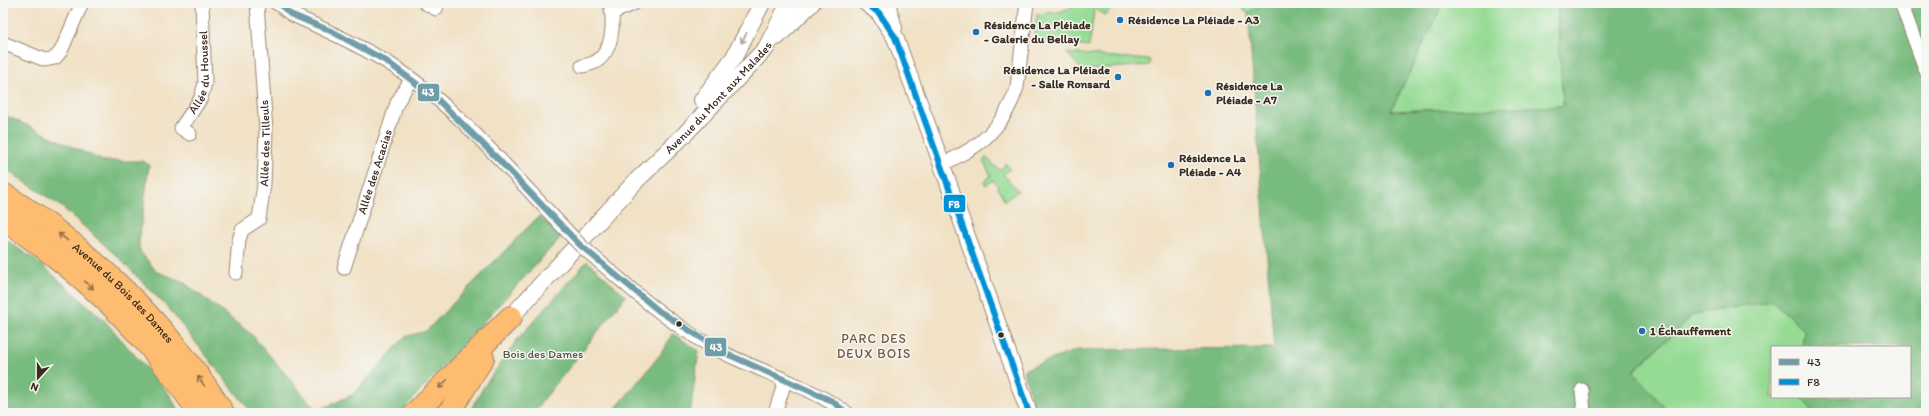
<svg xmlns="http://www.w3.org/2000/svg" width="1929" height="416" viewBox="0 0 1929 416" font-family="Itim,sans-serif">
<style>
.green{fill:#96db94;stroke:#688259}
.forest{fill:#78bb7e;stroke:#5a724e}
.lines{fill:none;stroke-linecap:round;stroke-linejoin:round}
.minor-casing{stroke:#968672;stroke-width:15}
.tertiary-casing{stroke:#968672;stroke-width:18}
.trunk-casing{stroke:#968672;stroke-width:24}
.minor{stroke:#fff;stroke-width:13}
.tertiary{stroke:#fff;stroke-width:16}
.trunk{stroke:#fdbc70;stroke-width:22}
.minor-bridge-casing{stroke:#968672;stroke-width:15;stroke-linecap:butt}
.minor-bridge{stroke:#fff;stroke-width:13}
.bus-1-casing{stroke:#f6f6f2;stroke-width:9}
.bus-2-casing{stroke:#f6f6f2;stroke-width:9}
.bus-1{stroke:#6f9da7;stroke-width:6}
.bus-2{stroke:#0090d7;stroke-width:6}
.oneway{stroke:#a79f9a}
.oneway2{stroke:#926c43}
.poi-dot{fill:#1f6fb2;stroke:#f6f6f2;stroke-width:1.5}
.bus-dot{fill:#3b2a1e;stroke:#f6f6f2;stroke-width:1.5}
.labels{text-anchor:middle;dominant-baseline:central;stroke-width:3;stroke-linejoin:round;paint-order:stroke}
.poi-label{font-size:12px;font-weight:bold;fill:#3b2a1e;stroke:#f6f6f2;text-anchor:start}
.street-label{font-size:12px;fill:#3b2a1e;stroke:#f6f6f2}
.park-label{font-size:12px;fill:#52563c;stroke:#f6f6f2}
.neighbourhood-label{font-size:13px;letter-spacing:1px;fill:#785641;stroke:#f6f6f2}
.line-badge{stroke:#f6f6f2;stroke-width:1.5}
.badge-label{font-size:11px;text-anchor:middle;font-weight:bold;fill:#fff}
</style>
<rect width="100%" height="100%" fill="#f6f6f2"/>
<filter id="ink" filterUnits="userSpaceOnUse"><feTurbulence type="fractalNoise" baseFrequency=".025" numOctaves="2"/><feDisplacementMap in="SourceGraphic" scale="8" xChannelSelector="R" yChannelSelector="G"/><feConvolveMatrix kernelMatrix="1 2 1 2 8 2 1 2 1" color-interpolation-filters="sRGB"/></filter>
<filter id="wash" filterUnits="userSpaceOnUse"><feTurbulence type="fractalNoise" baseFrequency=".012" numOctaves="4" result="noise"/><feDisplacementMap in="SourceGraphic" scale="16" xChannelSelector="R" yChannelSelector="G"/><feGaussianBlur stdDeviation="0.9" result="paint"/><feColorMatrix in="noise" values="0 0 0 0 0 0 0 0 0 0 0 0 0 0 0 0 0 1.4 0 .05"/><feComposite in="paint" operator="in"/></filter>
<g filter="url(#wash)">
<rect width="100%" height="100%" fill="#f1e1c5"/>
<path class="green" d="M1081,3H1090L1094,11L1089,47L1034,40L1037,14L1059,12Z
M1092,3H1117L1105,16L1097,10Z
M1243,3H1263L1248,13L1244,11Z
M1443,3H1557L1563,106L1390,111Z
M1067,53L1150,60V65L1082,70Z
M987,158L999,170L1005,166V163L1010,169L1003,174L1018,191L1005,201L994,180L986,185L984,181L991,176L983,160Z
M1773,301L1804,330L1802,347H1772V397H1801L1814,413H1669L1633,372L1694,314Z"/>
<path class="forest" d="M1263,3H1443L1391,111L1563,106L1557,3H1926V413H1814L1801,397H1910V347H1802L1804,330L1773,301L1694,314L1633,371L1669,413H1036L1023,370L1077,350L1274,348L1248,13Z
M3,114L103,161H143L149,165L139,242V250L157,272L182,281L252,335L317,411L354,394L405,337L426,331L539,216L561,237L400,413H252L169,309L118,257L62,207L3,167Z
M3,238L37,261L103,319L169,394L180,413H3Z
M587,261L626,296L533,413H469L483,388L517,340Z
M673,334L699,351L690,413H612L660,355Z"/>
</g>
<g filter="url(#ink)">
<g class="lines">
<g class="minor-casing">
<g id="minor">
<path d="M276,3C283,5 286,12 293,15C324,29 355,43 385,61C448,99 498,158 548,211"/>
<path d="M425,3L436,9L438,3"/>
<path d="M1901,3L1926,71"/>
<path d="M612,13L635,3"/>
<path d="M3,43L45,60L55,58L61,51L82,3"/>
<path d="M582,66C587,65 593,64 597,61C614,49 614,21 610,3"/>
<path id="s1" d="M190,134L181,128L201,98L205,83L202,3"/>
<path d="M942,165C955,157 973,150 984,139C1000,125 1011,106 1017,87L1027,3"/>
<path id="s2" d="M344,268L397,103L411,79"/>
<path id="s3" d="M236,273L239,240L242,230L259,219L264,184L266,131L257,3"/>
<path d="M623,282C654,309 689,336 726,354C765,373 813,388 847,413"/>
<path d="M1582,390L1584,413"/>
<path d="M775,413L785,381"/>
</g>
</g>
<g class="tertiary-casing">
<g id="tertiary">
<path d="M866,3L879,13L895,37L942,165L1029,413"/>
<path d="M887,3L894,28"/>
<path d="M777,37L812,3"/>
<path d="M702,100L734,57L762,3"/>
<path id="s4" d="M511,317L635,182L683,136L766,48L789,3"/>
</g>
</g>
<g class="trunk-casing">
<g id="trunk">
<path id="s5" d="M3,194C85,244 173,330 223,413"/>
<path d="M3,219C56,254 106,296 148,345C167,367 183,390 200,413"/>
<path d="M415,413L511,317"/>
<path d="M449,413L483,358"/>
</g>
</g>
<use href="#minor" class="minor"/>
<use href="#tertiary" class="tertiary"/>
<use href="#trunk" class="trunk"/>
<g class="minor-bridge-casing">
<path id="minor-bridge" d="M548,211L580,245L623,282"/>
</g>
<use href="#minor-bridge" class="minor-bridge"/>
<g class="bus-1-casing">
<path id="bus-1" d="M276,3L281,5L290,14L333,32L386,61L437,99L499,160L580,245L659,311L725,353L832,401L847,413"/>
</g>
<g class="bus-2-casing">
<path id="bus-2" d="M866,3L879,13L895,37L1029,413"/>
</g>
<use href="#bus-1" class="bus-1"/>
<use href="#bus-2" class="bus-2"/>
</g>
<defs><path id="oneway-shaft" d="M-6 0H5M1.5-3L5.5 0L1.5 3" fill="none" stroke-width="1.6" stroke-linecap="round" stroke-linejoin="round"/></defs>
<use class="oneway" href="#oneway-shaft" transform="translate(744 38) rotate(118)"/>
<g class="oneway2">
<use href="#oneway-shaft" transform="translate(63 237) rotate(-142)"/>
<use href="#oneway-shaft" transform="translate(89 285) rotate(42)"/>
<use href="#oneway-shaft" transform="translate(201 381) rotate(-125)"/>
<use href="#oneway-shaft" transform="translate(443 384) rotate(135)"/>
</g>
</g>
<g class="poi-dot">
<circle cx="1120" cy="20" r="4"/>
<circle cx="976" cy="32" r="4"/>
<circle cx="1118" cy="77" r="4"/>
<circle cx="1208" cy="93" r="4"/>
<circle cx="1171" cy="165" r="4"/>
<circle cx="1642" cy="331" r="4"/>
</g>
<g class="bus-dot">
<circle cx="679" cy="324" r="3.5"/>
<circle cx="1001" cy="335" r="3.5"/>
</g>
<g class="labels">
<g class="poi-label">
<text x="1128" y="20">Résidence La Pléiade - A3</text>
<text x="984" y="25">Résidence La Pléiade<tspan x="984" dy="14">- Galerie du Bellay</tspan></text>
<text x="1110" y="70" text-anchor="end">Résidence La Pléiade<tspan x="1110" dy="14">- Salle Ronsard</tspan></text>
<text x="1216" y="86">Résidence La<tspan x="1216" dy="14">Pléiade - A7</tspan></text>
<text x="1179" y="158">Résidence La<tspan x="1179" dy="14">Pléiade - A4</tspan></text>
<text x="1650" y="331">1 Échauffement</text>
</g>
<g class="street-label">
<text stroke="none"><textPath href="#s1" startOffset="72">Allée du Houssel</textPath></text>
<text stroke="none"><textPath href="#s4" startOffset="302">Avenue du Mont aux Malades</textPath></text>
<text stroke="none"><textPath href="#s3" startOffset="140">Allée des Tilleuls</textPath></text>
<text stroke="none"><textPath href="#s2" startOffset="101">Allée des Acacias</textPath></text>
<text stroke="none"><textPath href="#s5" startOffset="156">Avenue du Bois des Dames</textPath></text>
</g>
<g class="park-label">
<text x="543" y="354">Bois des Dames</text>
</g>
<g class="neighbourhood-label">
<text x="874" y="338">PARC DES<tspan x="874" dy="15">DEUX BOIS</tspan></text>
</g>
</g>
<g class="line-badge">
<rect x="417" y="83" width="23" height="19" rx="4" fill="#6f9da7"/>
<rect x="943" y="194" width="23" height="19" rx="4" fill="#0090d7"/>
<rect x="704" y="337" width="23" height="20" rx="4" fill="#6f9da7"/>
</g>
<g class="badge-label">
<text x="428" y="96">43</text>
<text x="954" y="208">F8</text>
<text x="716" y="351">43</text>
</g>
<rect width="1929" height="416" fill="none" stroke="#f6f6f2" stroke-width="16"/>
<rect x="1771" y="346" width="140" height="52" fill="#f6f6f2" stroke="#aba49d"/>
<rect x="1779" y="359" width="20" height="6" fill="#6f9da7" stroke="#aba49d"/>
<text x="1807" y="366" font-size="12" fill="#3b2a1e">43</text>
<rect x="1779" y="379" width="20" height="6" fill="#0090d7" stroke="#aba49d"/>
<text x="1807" y="386" font-size="12" fill="#3b2a1e">F8</text>
<g transform="translate(38 378) rotate(201)" stroke="#f6f6f2" stroke-width="3" paint-order="stroke">
<path d="M0-3L7 15L0 10L-7 15Z" fill="#3b2a1e"/>
<text y="-6" font-size="11" font-weight="bold" text-anchor="middle" fill="#3b2a1e">N</text>
</g>
</svg>
